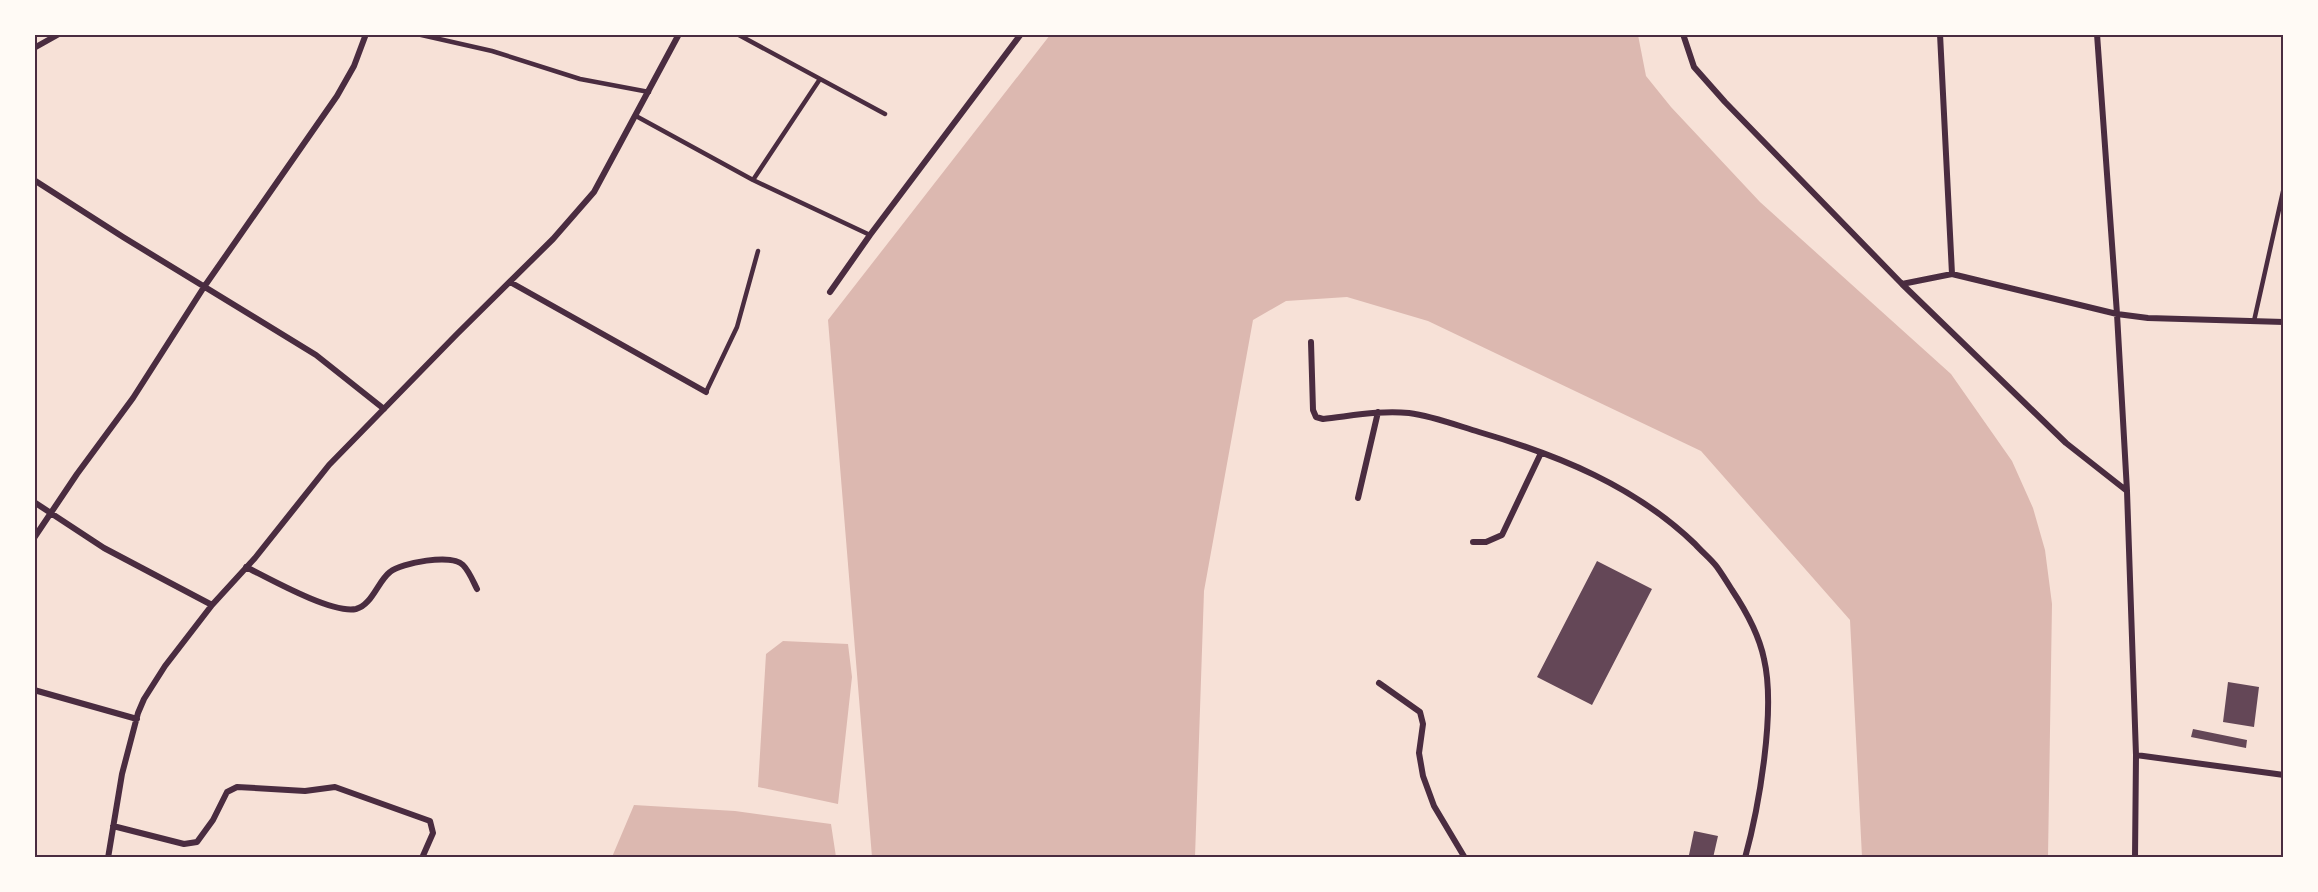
<svg xmlns="http://www.w3.org/2000/svg" width="2318" height="892" viewBox="0 0 2318 892" font-family="Montserrat,sans-serif">
<style>
.water{fill:#dcb8b0}
.building{fill:#644757}
.lines{fill:none;stroke-linecap:round;stroke-linejoin:round}
.service{stroke:#4a2c40;stroke-width:4.5}
.minor{stroke:#4a2c40;stroke-width:6}
.neatline{fill:none;stroke:#4a2c40;stroke-width:2}
</style>
<rect width="100%" height="100%" fill="#f7e1d7"/>
<path class="water" d="M1050,35H1638L1646,76L1671,107L1760,202L1951,374L2012,461L2033,508L2045,550L2052,604L2048,857H1862L1850,620L1701,451L1428,321L1347,297L1286,301L1253,320L1204,591L1195,857H872L828,320Z
M783,641L848,644L852,677L838,804L758,787L766,654Z
M634,805L735,811L831,824L836,857H612Z"/>
<path class="building" d="M1597,561L1652,589L1592,705L1537,677Z
M2228,682L2259,687L2254,727L2223,722Z
M2193,729L2247,740L2246,748L2191,737Z
M1694,831L1718,836L1713,858L1689,855Z"/>
<g class="lines">
<path class="service" d="M417,34L492,51L580,79L649,92
M737,34L885,114
M636,116L753,180L870,235
M753,180L820,79
M2254,321L2284,187
M706,392L737,327L758,251"/>
<path class="minor" d="M168,34H193
M1683,34L1694,67L1725,102L1902,284L2066,443L2127,491L2136,755L2135,858
M1940,34L1952,274
M2097,34L2117,314L2127,491
M34,48L59,34
M34,180L123,237L316,355L384,409
M510,282L706,392
M1902,284L1952,274L2117,314L2148,318L2284,322
M830,292L870,235L1021,34
M1311,342L1313,410L1316,417L1323,419C1351,416 1380,410 1409,413C1432,416 1456,425 1479,432C1558,455 1635,486 1695,544C1702,552 1711,559 1717,567C1722,574 1727,582 1732,590C1746,611 1759,634 1764,659C1776,710 1759,807 1745,858
M1358,498L1378,412
M34,502L104,548L212,605
M34,538L77,474L133,398L204,287L337,96L354,66L366,34
M1473,542H1486L1502,535L1541,453
M246,567C270,579 332,614 356,609C372,605 378,581 390,572C401,563 452,553 463,565C469,571 473,581 477,589
M1379,683L1420,712L1423,724L1419,753L1423,776L1434,806L1465,858
M34,690L137,719
M2136,755L2284,775
M113,826L184,844L197,842L213,820L227,792L237,787L305,791L335,787L430,821L433,833L422,858
M108,858L122,774L138,713L144,699L165,666L212,605L255,558L329,465L457,334L553,239L594,192L679,34"/>
</g>
<rect width="2318" height="892" fill="none" stroke="#fffaf5" stroke-width="72"/>
<rect x="36" y="36" width="2246" height="820" class="neatline"/>
</svg>
